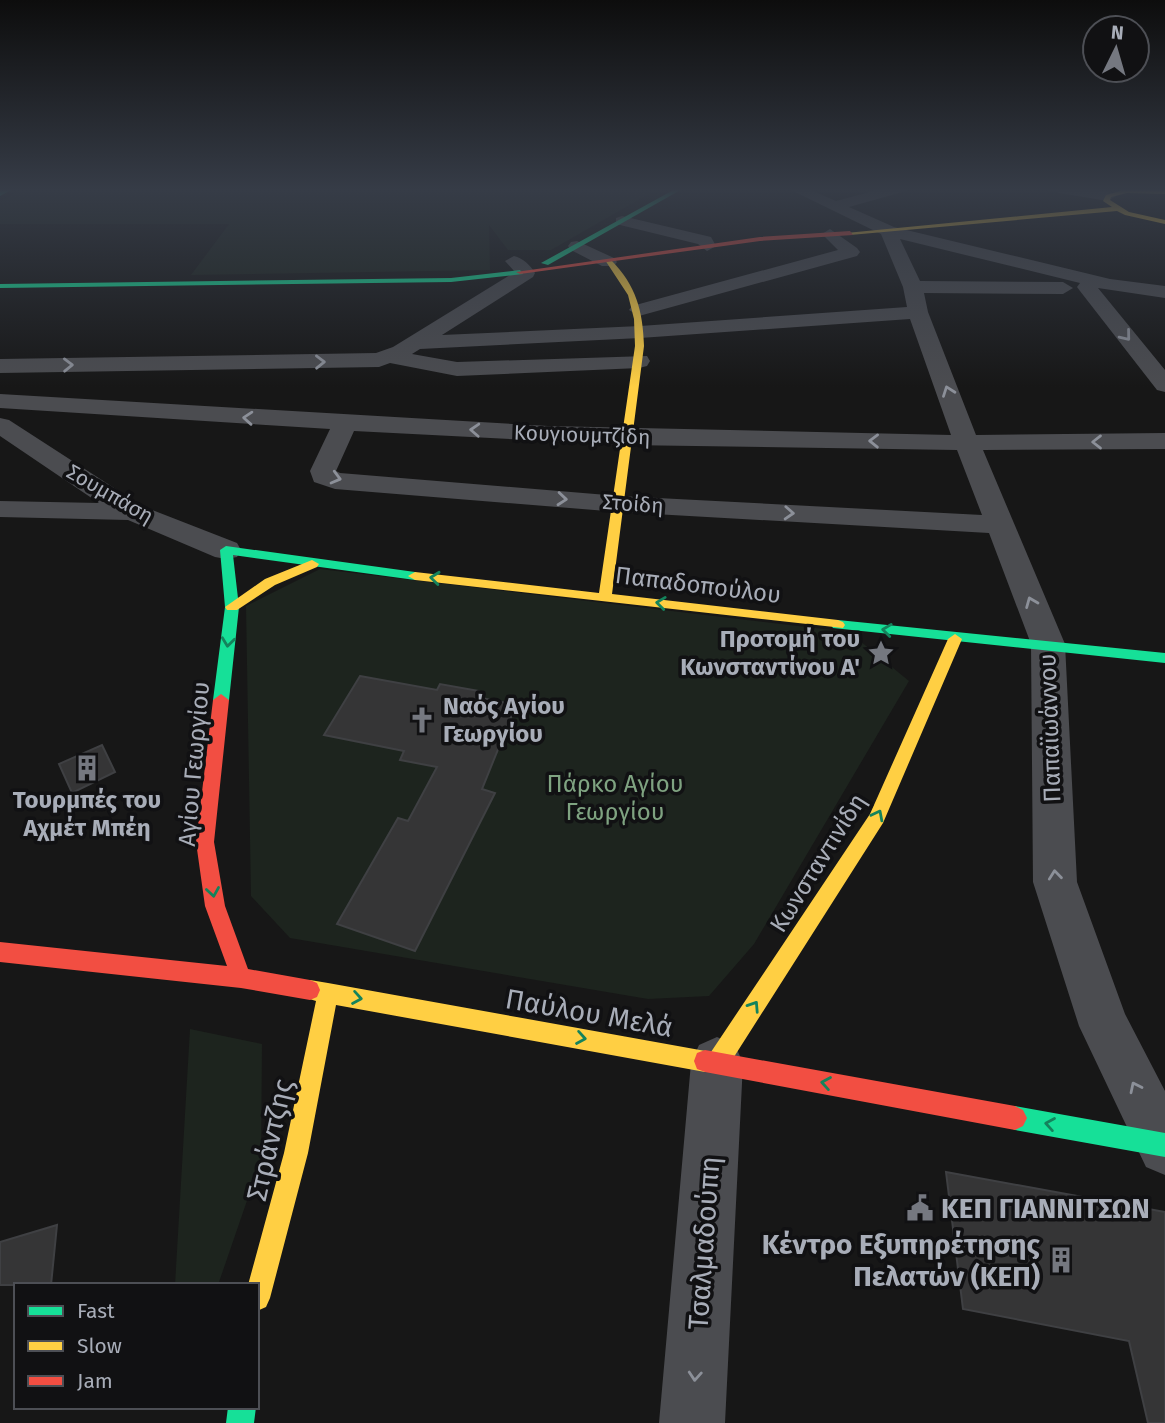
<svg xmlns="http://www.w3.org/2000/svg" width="1165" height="1423" viewBox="0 0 1165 1423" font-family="'Fira Sans',sans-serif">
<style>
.green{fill:#1d241e}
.building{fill:#353536;stroke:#3f4043;stroke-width:2}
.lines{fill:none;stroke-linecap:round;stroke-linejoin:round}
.street{fill:#4b4c50;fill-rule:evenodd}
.fast{fill:#16e098;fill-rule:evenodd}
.slow{fill:#ffcf43;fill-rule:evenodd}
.jam{fill:#f24e42;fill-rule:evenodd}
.oneway{stroke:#8c9099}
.oneway2{stroke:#14835c}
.labels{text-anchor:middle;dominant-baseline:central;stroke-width:7;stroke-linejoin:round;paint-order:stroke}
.far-street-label{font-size:21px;fill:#a8adb8;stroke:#111113}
.street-label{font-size:24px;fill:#a8adb8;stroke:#111113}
.poi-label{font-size:24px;font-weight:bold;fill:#a8adb8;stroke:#111113;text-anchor:end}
.park-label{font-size:24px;fill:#7fa381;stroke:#111113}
.near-street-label{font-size:28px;fill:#a8adb8;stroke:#111113}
.near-poi-label{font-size:28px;font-weight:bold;fill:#a8adb8;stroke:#111113;text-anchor:start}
</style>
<rect width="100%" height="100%" fill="#171717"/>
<path class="green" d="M25,188H659L551,250H508L489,225L490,270L191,275L229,224H0V201Z
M320,569L849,632L909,681L754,944L709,996L648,999L290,938L251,896L246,606Z
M190,1029L262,1044L261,1160L218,1285H175Z"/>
<path class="building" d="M360,676L437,690L440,684L479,691L477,697L516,705L482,789L495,793L415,951L337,924L398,818L408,821L437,767L400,760L404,751L324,735Z
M102,745L115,772L72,793L59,764Z
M946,1172L1165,1212V1423H1148L1129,1341L963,1309Z
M57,1225L51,1285H0V1242Z"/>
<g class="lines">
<path class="street" d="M787,188H806L836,201L885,188H908L906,191L849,207L894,227L1110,279L1165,286V298L1098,288L1165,370V392L1157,390L1080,291L1077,287L1080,283L900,239L920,281L1063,282L1073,288L1063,294L924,293L928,312L976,435L1165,433V449L983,450L1065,644L1077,882L1125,1014L1165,1091V1175L1146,1167L1079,1026L1033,882L1031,644L989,533L619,512L335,489L314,482L310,471L330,429L0,408V394L548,426L951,435L910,319L640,338L420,349L412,354L457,362L647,356L650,361L647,366L639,368L457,376L390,363L379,367L0,373V359L376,353L393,347L515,272L505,261L514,256C523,258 530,265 535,273L533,277L442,335L640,326L907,307L903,287L881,234ZM354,431L626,445L957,450L982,515L619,496L340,473L336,471Z
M1046,188H1083L1113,193L1116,196L1108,201L1053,192Z
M622,216L711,237L716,246L707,251L698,244L616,224V218Z
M830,229L857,248L860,252L857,256L639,316L629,310L632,306L838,250L822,234Z
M577,241L614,258L617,262L614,266H602L571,250L568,246L571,242Z
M0,418L9,420L142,506L237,543L241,550L237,557L226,559L215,557L128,520L0,517V501L99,503L0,436Z
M717,1037L735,1045L743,1063L725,1423H659L691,1063L699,1045Z"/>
<path class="fast" d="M7,188H15L0,196V191Z
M677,188H684L548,265L541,263Z
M520,270L523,274L451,282L0,288V284L451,278Z
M226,546L415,572L422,576L415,580L233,555L239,607L229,700L221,706L213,700L225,607L220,550Z
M838,620L1165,653V663L833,628L831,625L833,622Z
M1015,1106L1165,1133V1157L1015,1130L1007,1126L1003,1118L1007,1110Z
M228,1407H256L254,1423H226Z"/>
<path class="slow" d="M1127,189L1165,190V194L1127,193L1111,197L1110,200L1129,212L1165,220V224L1125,215L1117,211L850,235L846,233L1112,207L1103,201L1106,195Z
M605,260H611C636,285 643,311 644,346L612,594L838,620L843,622L845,625L843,628L415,580L408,576L415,572L599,593L635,346L634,319L628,295Z
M312,560L319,564L317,567L275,585L237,610H227L225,607L265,579Z
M955,634L962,639L883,823L725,1071L717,1074L709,1070L705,1072L336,1005L308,1153L270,1298L266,1307L257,1311V1285H248L284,1153L316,1001L303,997L300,990L303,983L310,980L328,983L711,1052L870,814L948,639Z"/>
<path class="jam" d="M850,231L853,235L760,241L520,274L516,272L760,237Z
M221,694L229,700L214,842L225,906L248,969L310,980L317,983L320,990L317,997L310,1000L241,988L0,962V942L227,966L205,906L196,842L213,700Z
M705,1050L1015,1106L1023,1110L1027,1118L1023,1126L1015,1130L705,1072L697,1069L694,1061L697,1053Z"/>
</g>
<defs><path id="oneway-chevron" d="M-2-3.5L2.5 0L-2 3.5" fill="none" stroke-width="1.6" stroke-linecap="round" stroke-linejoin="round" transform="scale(1.75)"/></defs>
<g class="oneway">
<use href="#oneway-chevron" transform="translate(1126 336) rotate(51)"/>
<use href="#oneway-chevron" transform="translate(320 362) rotate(-1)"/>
<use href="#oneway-chevron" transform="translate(68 365) rotate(-1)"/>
<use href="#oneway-chevron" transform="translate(948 391) rotate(-110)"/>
<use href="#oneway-chevron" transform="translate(248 418) rotate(-176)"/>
<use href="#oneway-chevron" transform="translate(475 430) rotate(-177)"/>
<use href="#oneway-chevron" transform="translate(874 441) rotate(-179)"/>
<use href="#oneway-chevron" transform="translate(1097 442) rotate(180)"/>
<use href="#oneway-chevron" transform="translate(336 478) rotate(15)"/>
<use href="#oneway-chevron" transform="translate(562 499) rotate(5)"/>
<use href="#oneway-chevron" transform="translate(789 513) rotate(3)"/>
<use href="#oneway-chevron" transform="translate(1031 602) rotate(-112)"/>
<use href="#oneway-chevron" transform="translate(1055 875) rotate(-96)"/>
<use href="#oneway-chevron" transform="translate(1135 1087) rotate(-116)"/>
<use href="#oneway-chevron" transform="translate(695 1376) rotate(94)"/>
</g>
<g class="oneway2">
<use href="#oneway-chevron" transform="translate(435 578) rotate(-174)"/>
<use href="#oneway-chevron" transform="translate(661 603) rotate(-173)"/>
<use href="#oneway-chevron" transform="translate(887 630) rotate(-173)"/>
<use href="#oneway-chevron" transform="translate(228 642) rotate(97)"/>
<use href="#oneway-chevron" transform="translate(878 815) rotate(-63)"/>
<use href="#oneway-chevron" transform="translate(213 892) rotate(81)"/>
<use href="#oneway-chevron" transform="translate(357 998) rotate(10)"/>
<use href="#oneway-chevron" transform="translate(754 1006) rotate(-57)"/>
<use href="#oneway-chevron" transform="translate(581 1038) rotate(10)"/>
<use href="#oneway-chevron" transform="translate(826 1083) rotate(-170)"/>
<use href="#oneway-chevron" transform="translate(1050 1124) rotate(-170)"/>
</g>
<linearGradient id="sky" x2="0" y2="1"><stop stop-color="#0d0d0d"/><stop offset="0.49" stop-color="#363c47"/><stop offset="1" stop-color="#363c47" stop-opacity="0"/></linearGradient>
<rect width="1165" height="387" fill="url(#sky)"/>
<defs>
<g id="sight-bare" transform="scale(2.1)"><path d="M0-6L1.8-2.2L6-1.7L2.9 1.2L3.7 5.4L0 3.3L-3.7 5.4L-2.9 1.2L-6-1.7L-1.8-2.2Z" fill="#757880" stroke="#111113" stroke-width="2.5" paint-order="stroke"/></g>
<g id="church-bare" transform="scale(2.1)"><path d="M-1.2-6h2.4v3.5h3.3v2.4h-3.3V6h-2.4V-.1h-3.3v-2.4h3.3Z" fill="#757880" stroke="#111113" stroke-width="2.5" paint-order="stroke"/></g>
<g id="building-bare" transform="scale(2.1)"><path d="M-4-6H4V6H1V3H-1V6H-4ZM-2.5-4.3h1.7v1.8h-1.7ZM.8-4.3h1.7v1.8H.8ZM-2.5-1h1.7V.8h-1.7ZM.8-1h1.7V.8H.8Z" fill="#757880" stroke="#111113" stroke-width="2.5" paint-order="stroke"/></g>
<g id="civic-bare" transform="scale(2.1)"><path d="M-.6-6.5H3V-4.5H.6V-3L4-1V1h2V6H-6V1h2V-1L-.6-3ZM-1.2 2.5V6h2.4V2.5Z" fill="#757880" stroke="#111113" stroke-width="2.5" paint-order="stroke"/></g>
</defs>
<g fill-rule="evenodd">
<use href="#sight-bare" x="881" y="653"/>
<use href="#church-bare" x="422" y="720"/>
<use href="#building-bare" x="87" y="768"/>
<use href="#civic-bare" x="920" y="1208"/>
<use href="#building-bare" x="1061" y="1260"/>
</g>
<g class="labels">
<g class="far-street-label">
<text transform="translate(582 435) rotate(2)">Κουγιουμτζίδη</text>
<text transform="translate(110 494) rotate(30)">Σουμπάση</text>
<text transform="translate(633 504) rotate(4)">Στοίδη</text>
</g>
<g class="street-label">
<text transform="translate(698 585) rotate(7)">Παπαδοπούλου</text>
<text transform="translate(1050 728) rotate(-92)">Παπαϊωάννου</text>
<text transform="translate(194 764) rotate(-85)">Αγίου Γεωργίου</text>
<text transform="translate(818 863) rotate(-58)">Κωνσταντινίδη</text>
</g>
<g class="poi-label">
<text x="860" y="639">Προτομή του<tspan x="860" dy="28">Κωνσταντίνου Α'</tspan></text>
<text x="443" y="706" text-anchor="start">Ναός Αγίου<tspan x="443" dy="28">Γεωργίου</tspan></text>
<text x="87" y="800" text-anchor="middle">Τουρμπές του<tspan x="87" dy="28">Αχμέτ Μπέη</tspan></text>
</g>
<g class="park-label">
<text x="615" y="784">Πάρκο Αγίου<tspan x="615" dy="28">Γεωργίου</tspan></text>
</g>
<g class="near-street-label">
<text transform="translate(589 1013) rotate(10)">Παύλου Μελά</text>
<text transform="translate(270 1140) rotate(-77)">Στράντζης</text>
<text transform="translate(704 1243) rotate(-86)">Τσαλμαδούπη</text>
</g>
<g class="near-poi-label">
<text x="941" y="1208">ΚΕΠ ΓΙΑΝΝΙΤΣΩΝ</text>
<text x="1040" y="1244" text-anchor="end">Κέντρο Εξυπηρέτησης<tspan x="1040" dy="32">Πελατών (ΚΕΠ)</tspan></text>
</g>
</g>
<rect x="14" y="1283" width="245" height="126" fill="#111113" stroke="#4d4f55" stroke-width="2"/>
<rect x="28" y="1306" width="35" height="10" fill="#16e098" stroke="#4d4f55" stroke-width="2"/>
<text x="77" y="1318" font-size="21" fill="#a8adb8">Fast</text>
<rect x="28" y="1341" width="35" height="10" fill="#ffcf43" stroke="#4d4f55" stroke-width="2"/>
<text x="77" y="1353" font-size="21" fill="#a8adb8">Slow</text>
<rect x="28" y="1376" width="35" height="10" fill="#f24e42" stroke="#4d4f55" stroke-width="2"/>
<text x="77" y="1388" font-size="21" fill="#a8adb8">Jam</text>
<g transform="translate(1116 49) rotate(5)"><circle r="33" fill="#111113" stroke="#4d4f55" stroke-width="2"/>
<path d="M0-5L12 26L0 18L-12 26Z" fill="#757880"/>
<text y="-10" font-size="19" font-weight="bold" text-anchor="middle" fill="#a8adb8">N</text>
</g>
</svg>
